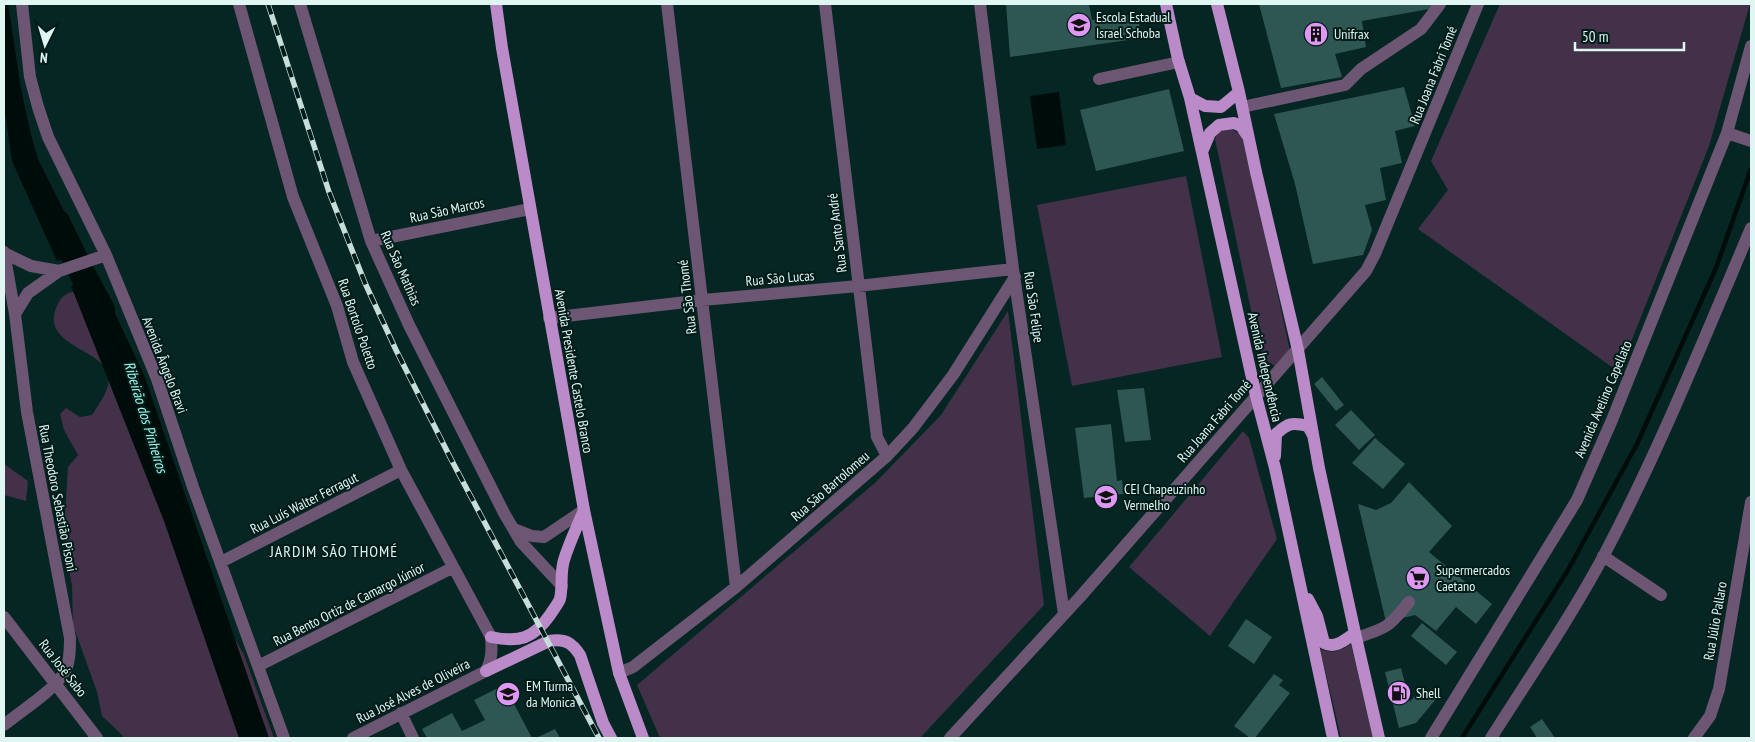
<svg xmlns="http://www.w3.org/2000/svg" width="1755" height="742" viewBox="0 0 1755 742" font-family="'PT Sans Narrow',sans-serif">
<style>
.green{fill:#423148}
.water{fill:#000c0a}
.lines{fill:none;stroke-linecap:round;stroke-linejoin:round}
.stream{stroke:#000c0a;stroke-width:4.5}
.river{stroke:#000c0a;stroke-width:26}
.building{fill:#2e5652}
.minor{stroke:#6d5674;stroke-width:12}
.major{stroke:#bb8bc9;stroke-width:12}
.rail-casing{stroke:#c6ddd9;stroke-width:5.5}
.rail{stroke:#001c19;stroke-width:4;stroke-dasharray:11;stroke-linecap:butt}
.labels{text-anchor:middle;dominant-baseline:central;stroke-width:4;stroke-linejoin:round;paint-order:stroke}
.poi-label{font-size:14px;fill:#e0f6f2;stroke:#001c19;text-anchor:start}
.street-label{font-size:14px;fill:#e0f6f2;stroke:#001c19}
.water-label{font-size:15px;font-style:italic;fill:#98f5ea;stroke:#001c19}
.quarter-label{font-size:16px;letter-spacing:1px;fill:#e0f6f2;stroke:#001c19}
</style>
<rect width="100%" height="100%" fill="#052622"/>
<path class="green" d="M1500,4H1750L1709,146L1619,372L1418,229L1448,190L1431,161Z
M1220,129H1231L1244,136L1290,351L1275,366L1268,362L1259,348L1215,139Z
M1186,176L1222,357L1072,386L1037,205Z
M80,291L221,624L235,639L244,655L274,738H124L121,734L102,716L97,692L73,625L72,586L65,546V515L68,467L78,455L64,430L60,414L66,408L80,417L92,415C98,405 111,389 108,377C106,373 104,366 101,363C84,347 42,339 57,306C62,294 68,292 80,291Z
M1008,311L1044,605L920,738H660L637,685L876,482L941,415Z
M1243,431L1249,438L1277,539L1210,636L1129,567Z
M4,464L28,481L26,501L4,495Z
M1351,644L1373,738H1341L1320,649C1332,654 1340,651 1351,644Z"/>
<path class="water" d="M4,4H8L21,89L31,135L38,159L83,249L57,261L12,161L4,105Z
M1059,92L1066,145L1037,149L1030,96Z
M96,273L144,375L269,738H239L164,521L71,286Z"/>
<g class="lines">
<path class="stream" d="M1462,738L1568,570L1637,444L1716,268L1751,169"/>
<path class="river" d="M57,222L81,271L102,310"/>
</g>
<path class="building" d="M1006,4H1089L1092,20L1137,14L1142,38L1010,57Z
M1259,4H1434L1435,8L1362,21L1366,47L1335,54L1342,77L1281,88Z
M1404,87L1415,126L1395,131L1402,163L1380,168L1386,200L1365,205L1372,230L1363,255L1313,264L1295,184L1274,114Z
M1169,89L1184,151L1096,171L1080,110Z
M1322,377L1344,405L1336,411L1314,384Z
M1144,388L1151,440L1125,442L1117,390Z
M1351,410L1375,435L1359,450L1335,425Z
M1111,424L1117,481L1122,480L1124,494L1084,498L1075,428Z
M1375,438L1405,464L1383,489L1352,463Z
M1409,482L1452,526L1429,552L1492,604L1476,624L1456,607L1436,631L1415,615L1386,622L1358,504L1376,510L1391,503Z
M1246,619L1272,637L1254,664L1228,646Z
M1422,623L1457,652L1446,665L1411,636Z
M1401,668L1410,702L1421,688L1436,699L1416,723L1399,728L1385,672Z
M1274,674L1283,680L1279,685L1290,693L1255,738H1250L1234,726Z
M504,685L532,738L496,737L427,738L422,729L452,713L462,731L485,720L474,700Z
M1542,719L1555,738H1537L1530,727Z
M555,729L560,738H536Z"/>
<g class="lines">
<path class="minor" d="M22,4L30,77L38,107L48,137L106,255L157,379L193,487L284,738
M239,4L293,197L337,306L353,362L401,470L491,637C492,650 492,660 486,671L353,738
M300,4L371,241L409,325L504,513L521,542L562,586
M667,4L736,587
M825,4L877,437L887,456
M980,4L1013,269L1064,614
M1099,79L1179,62
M1242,107L1345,85L1361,69L1421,29L1440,4
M1727,133L1751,141
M371,241L530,209
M4,252L15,314L27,412L70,638C70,649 70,664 64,673C51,693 22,710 4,725
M4,253L31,266L59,271L106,255
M15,314L28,293L59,271
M549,318L703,300L858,286L1013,269
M514,529L532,536L544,537L584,510
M1603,556L1661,595
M221,562L401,470
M4,617L97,738
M1356,638C1387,628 1389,627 1409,602
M258,666L452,568
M619,673L633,667L736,587L887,456L913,428L953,375L1015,277
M401,713L413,738
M950,738L1080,597L1366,271L1375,254L1478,4
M1431,738L1577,500L1612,420L1727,133L1751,46
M1491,738C1529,678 1569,620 1603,557C1659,451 1704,339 1751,228
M1694,738L1710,716L1719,689L1751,502"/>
<path class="major" d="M496,4L502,48L584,510L619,673L643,738
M1166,4L1178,59L1190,98L1256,396L1275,468L1333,738
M1217,4L1239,92L1256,172L1298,350L1319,468L1355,633L1379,738
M1190,98L1205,106L1221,107L1239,92
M1202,152L1210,133L1219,125L1234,123L1241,126L1247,135
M1275,456L1276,434C1288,423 1292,422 1308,426L1313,435
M1308,599L1317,616L1324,643C1335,649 1345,640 1355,633
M491,637C519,643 533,639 550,615C553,610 558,604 560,599C563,586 560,572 564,560C569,543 577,527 584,510
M486,671L549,641C565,638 572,643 580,655L603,723L611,738"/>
<g class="rail-casing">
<path id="rail" d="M268,4L329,192L365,283L396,350L452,461L599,738"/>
</g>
<use href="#rail" class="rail"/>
</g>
<defs>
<g id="school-disc" transform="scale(1.25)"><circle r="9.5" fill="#de98f3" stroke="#001c19"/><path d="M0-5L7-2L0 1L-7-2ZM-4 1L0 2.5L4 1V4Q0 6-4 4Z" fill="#111"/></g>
<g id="building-disc" transform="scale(1.25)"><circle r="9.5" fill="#de98f3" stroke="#001c19"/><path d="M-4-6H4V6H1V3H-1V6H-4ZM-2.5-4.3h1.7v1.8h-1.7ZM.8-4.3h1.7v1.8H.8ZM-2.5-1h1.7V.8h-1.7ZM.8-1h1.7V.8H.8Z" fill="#111"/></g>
<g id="supermarket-disc" transform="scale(1.25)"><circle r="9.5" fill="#de98f3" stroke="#001c19"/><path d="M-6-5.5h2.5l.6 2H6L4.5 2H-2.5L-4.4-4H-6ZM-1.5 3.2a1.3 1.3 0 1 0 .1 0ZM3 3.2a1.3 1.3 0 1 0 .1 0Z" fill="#111"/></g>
<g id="fuel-disc" transform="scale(1.25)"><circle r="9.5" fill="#de98f3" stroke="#001c19"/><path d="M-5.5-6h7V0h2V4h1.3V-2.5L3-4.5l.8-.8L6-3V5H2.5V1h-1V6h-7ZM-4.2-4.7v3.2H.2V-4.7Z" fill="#111"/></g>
</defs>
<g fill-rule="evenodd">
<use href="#school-disc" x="1079" y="25"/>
<use href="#building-disc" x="1316" y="34"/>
<use href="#school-disc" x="1106" y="497"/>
<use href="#supermarket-disc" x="1418" y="578"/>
<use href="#fuel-disc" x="1399" y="693"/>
<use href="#school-disc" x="508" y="694"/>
</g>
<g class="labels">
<g class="poi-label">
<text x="1096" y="17">Escola Estadual<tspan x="1096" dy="16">Israel Schoba</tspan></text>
<text x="1334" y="34">Unifrax</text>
<text x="1124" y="489">CEI Chapeuzinho<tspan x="1124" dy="16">Vermelho</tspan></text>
<text x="1436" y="570">Supermercados<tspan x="1436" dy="16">Caetano</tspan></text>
<text x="526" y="686">EM Turma<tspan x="526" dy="16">da Monica</tspan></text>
<text x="1416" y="693">Shell</text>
</g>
<g class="street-label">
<text transform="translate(1433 75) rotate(-68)">Rua Joana Fabri Tomé</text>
<text transform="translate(447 210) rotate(-12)">Rua São Marcos</text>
<text transform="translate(837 233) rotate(-97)">Rua Santo André</text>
<text transform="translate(401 268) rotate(66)">Rua São Mathias</text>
<text transform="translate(780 278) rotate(-5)">Rua São Lucas</text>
<text transform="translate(687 297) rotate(-97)">Rua São Thomé</text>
<text transform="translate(1034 307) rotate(82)">Rua São Felipe</text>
<text transform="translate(358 324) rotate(71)">Rua Bortolo Poletto</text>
<text transform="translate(165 365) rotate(69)">Avenida Ângelo Bravi</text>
<text transform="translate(1265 367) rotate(77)">Avenida Independência</text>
<text transform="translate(574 371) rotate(80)">Avenida Presidente Castelo Branco</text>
<text transform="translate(1603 399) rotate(-67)">Avenida Avelino Capellato</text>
<text transform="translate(1214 421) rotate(-49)">Rua Joana Fabri Tomé</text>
<text transform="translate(830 486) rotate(-41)">Rua São Bartolomeu</text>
<text transform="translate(58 498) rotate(79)">Rua Theodoro Sebastião Pisoni</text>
<text transform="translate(304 503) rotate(-27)">Rua Luís Walter Ferragut</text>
<text transform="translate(349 604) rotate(-27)">Rua Bento Ortiz de Camargo Júnior</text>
<text transform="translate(1715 621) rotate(-80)">Rua Júlio Pallaro</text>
<text transform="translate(63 668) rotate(52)">Rua José Sabo</text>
<text transform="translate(413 691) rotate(-27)">Rua José Alves de Oliveira</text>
</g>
<g class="water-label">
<text transform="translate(146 417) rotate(73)">Ribeirão dos Pinheiros</text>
</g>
<g class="quarter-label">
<text x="334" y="551">JARDIM SÃO THOMÉ</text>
</g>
</g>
<rect width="1755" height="742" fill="none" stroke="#e0f6f2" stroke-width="10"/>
<g transform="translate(45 45) rotate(185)" stroke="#001c19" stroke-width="4" paint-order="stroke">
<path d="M0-4L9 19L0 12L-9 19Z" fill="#e0f6f2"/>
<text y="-8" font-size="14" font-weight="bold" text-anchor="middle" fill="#e0f6f2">N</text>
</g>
<path d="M1575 42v8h109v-8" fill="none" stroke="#e0f6f2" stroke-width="2.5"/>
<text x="1582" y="42" font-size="15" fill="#e0f6f2" stroke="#001c19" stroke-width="4" paint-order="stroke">50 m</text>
</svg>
